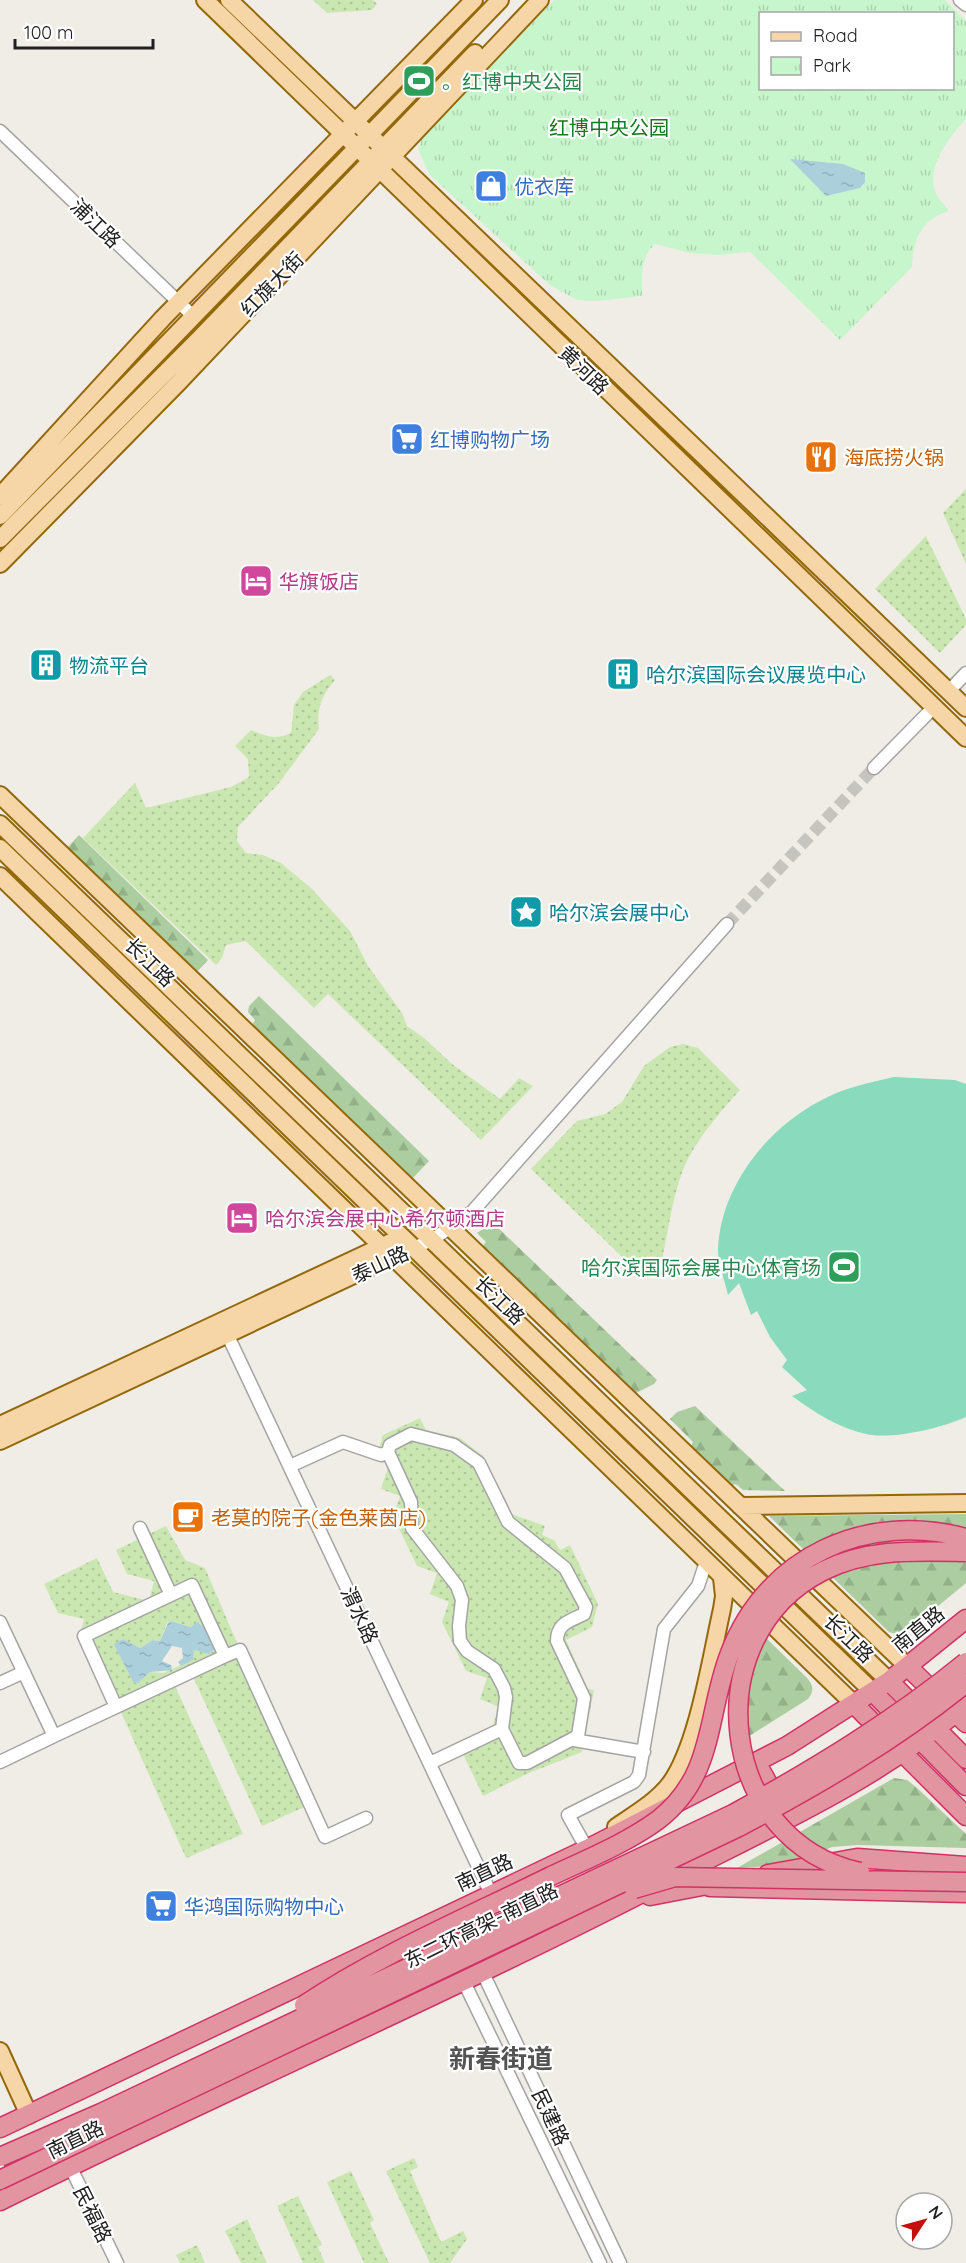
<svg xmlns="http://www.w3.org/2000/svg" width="966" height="2263" viewBox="0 0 966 2263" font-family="Quicksand,'Noto Sans SC',sans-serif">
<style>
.grass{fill:url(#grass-dots)}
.forest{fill:url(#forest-firs)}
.park{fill:url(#park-tufts);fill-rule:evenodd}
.pitch{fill:#8adabd}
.water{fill:url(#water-ripples)}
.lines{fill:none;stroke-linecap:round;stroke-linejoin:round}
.minor-tunnel{stroke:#c6c4bf;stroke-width:12;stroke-dasharray:12 6;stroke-linecap:butt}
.minor-casing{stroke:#a4a4a4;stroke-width:15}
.major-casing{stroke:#936809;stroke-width:20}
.highway-casing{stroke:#d13265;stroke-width:21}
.minor{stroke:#fff;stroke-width:12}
.major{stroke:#f6d5a6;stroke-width:16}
.highway{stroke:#e294a1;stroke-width:18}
.highway-bridge-casing{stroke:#d13265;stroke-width:21;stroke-linecap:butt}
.highway-bridge{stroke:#e294a1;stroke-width:18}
.labels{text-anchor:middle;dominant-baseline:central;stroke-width:4.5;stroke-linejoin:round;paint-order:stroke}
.leisure-label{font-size:20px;fill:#27864d;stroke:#fff;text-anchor:start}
.park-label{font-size:20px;fill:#137a1d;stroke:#fff}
.shop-label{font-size:20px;fill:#366cbe;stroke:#fff;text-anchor:start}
.street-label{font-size:20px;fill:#202020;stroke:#fff}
.food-label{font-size:20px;fill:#c56008;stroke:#fff;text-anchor:start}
.hotel-label{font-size:20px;fill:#b23c85;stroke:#fff;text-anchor:start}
.culture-label{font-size:20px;fill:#0d838f;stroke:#fff;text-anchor:start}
.district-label{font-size:26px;font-weight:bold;fill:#535353;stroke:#fff}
</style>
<defs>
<pattern id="grass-dots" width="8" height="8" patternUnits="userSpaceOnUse" patternTransform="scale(1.5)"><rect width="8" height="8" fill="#cae7b1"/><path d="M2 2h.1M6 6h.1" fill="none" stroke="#adc698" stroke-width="1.8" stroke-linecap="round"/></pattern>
<pattern id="forest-firs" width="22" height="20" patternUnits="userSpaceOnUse" patternTransform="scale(1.5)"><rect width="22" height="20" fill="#abcd9f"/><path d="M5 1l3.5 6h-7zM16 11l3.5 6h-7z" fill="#93b089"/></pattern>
<pattern id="park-tufts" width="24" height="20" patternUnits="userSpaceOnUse" patternTransform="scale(1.5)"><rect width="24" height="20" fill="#c8f6cc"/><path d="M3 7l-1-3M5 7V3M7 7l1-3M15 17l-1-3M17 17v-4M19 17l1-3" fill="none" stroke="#acd3af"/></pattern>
<pattern id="water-ripples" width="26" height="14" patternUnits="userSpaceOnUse" patternTransform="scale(1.5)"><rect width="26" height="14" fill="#abcfdb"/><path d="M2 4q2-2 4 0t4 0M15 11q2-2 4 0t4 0" fill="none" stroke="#93b1bc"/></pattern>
</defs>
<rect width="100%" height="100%" fill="#f0ede7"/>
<path class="grass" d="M313,0H373L377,4L372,10L327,13Z
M966,489V564L943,513Z
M926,536L966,619V625L940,653L875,589Z
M330,675L335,680C322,695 316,709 319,729L279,783L238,827L237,841L246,853L263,855L281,863L312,889L350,931L368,966L402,1013L407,1026L424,1038L452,1064L500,1099L519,1078L533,1086L481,1140L328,994L314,1008L246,941L226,945L222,958L216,965L83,838L135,783L146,808L231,787L249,777L248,759L235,746L251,730C266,737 276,740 291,733L294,705L303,692Z
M683,1044L698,1048L740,1090C721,1111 703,1132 689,1157C673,1186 668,1236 660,1269L654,1275L642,1276L531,1169L577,1121L605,1114L622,1102L644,1066L670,1047Z
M420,1418L426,1430L460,1438L483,1456L509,1513L545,1526L542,1535L554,1540L560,1550L570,1545L598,1604L592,1627L566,1640L588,1689L594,1690L582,1752L529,1773L483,1796L458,1743L492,1727L499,1707L480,1699L487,1678L466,1671L442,1622L449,1602L430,1594L437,1573L417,1566L393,1516L400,1496L381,1489L388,1467L379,1448L383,1435Z
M166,1526L185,1560L205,1568L240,1650L225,1656L212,1629L210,1631L197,1622L192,1627L171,1621L167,1623L160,1641L153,1640L140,1648L123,1639L115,1644L133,1682L138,1683L150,1672L163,1673L192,1660L194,1649L209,1654L217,1647L225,1661L242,1653L311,1804L262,1826L193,1677L175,1686L243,1834L186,1858L121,1712L111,1696L106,1698L79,1640L84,1619L58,1613L44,1584L97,1558L113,1592L149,1601L154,1581L127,1574L116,1550Z
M414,2158L418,2167L410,2171L441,2242L463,2231L467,2239L450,2263H430L386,2171Z
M351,2171L374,2220L370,2223L389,2263H364L327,2182Z
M298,2196L322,2245L318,2247L325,2263H303L277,2206Z
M247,2219L267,2263H241L225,2231Z
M197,2245L205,2263H180L176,2255Z"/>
<path class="forest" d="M79,835L208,960L195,974L67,848Z
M259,996L429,1161L410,1181L252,1025L255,1020L248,1012L249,1006Z
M493,1223L657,1380L654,1384L632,1395L481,1248L486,1242L477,1233Z
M695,1406L785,1491L743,1490L736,1484L728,1486L690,1448L693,1442L670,1419L677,1412Z
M966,1514V1583L902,1636L889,1632L769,1516Z
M765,1637L807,1678C814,1686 814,1691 808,1699L746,1738L744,1694Z
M894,1778L907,1780L916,1787L966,1834V1848L858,1845L832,1847L789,1865L737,1868Z"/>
<path class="park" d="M554,0H945L966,21V119C950,136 927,165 935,191C937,198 945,205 949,211C921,220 913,239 912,267L840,340L750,252L718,255L690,253L655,244C639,259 643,275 642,296L598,301L577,300L551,286L430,175L418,150L422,138ZM760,14H952V88H760Z"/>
<path class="pitch" d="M894,1077L955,1080L966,1084V1417C942,1428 892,1440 866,1434C838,1428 814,1412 792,1396L807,1390L782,1367L787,1360L770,1337L757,1311L751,1315L739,1283L728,1295C725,1281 718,1264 718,1250C720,1188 766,1129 820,1101C843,1088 868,1083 894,1077Z"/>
<path class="water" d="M790,159L843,164L865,173V182L860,188L826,196Z
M171,1621L191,1627L197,1622L210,1631L217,1647L209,1654L194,1650L193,1660L181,1666L178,1662L183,1658L182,1648L172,1646L162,1661L171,1665L172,1670L150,1672L138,1683L133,1682L114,1644L123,1639L140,1648L153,1640L160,1641L168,1623Z"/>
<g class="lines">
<path class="minor-tunnel" d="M727,924L874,768"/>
<g class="minor-casing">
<path id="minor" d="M960,0L966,5
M0,131L193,316
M949,691L966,673
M874,768L934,707
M392,1257L432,1240L472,1212L727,924
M228,1336L491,1894
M411,1434L454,1445L479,1463L508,1522L565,1568L586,1607L584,1614C570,1621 557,1623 557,1641L584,1698L578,1736L527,1763H519L502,1729L506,1697L504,1688L494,1669L467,1651L460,1641L459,1626L462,1600L457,1586L412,1528L411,1502L388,1452L390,1445Z
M290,1466L343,1442L381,1455L388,1452
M140,1528L171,1595
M0,1622L54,1736L0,1762
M225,1656L240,1650L325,1837L366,1818
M0,1683L24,1672
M54,1736L225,1656L192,1585L84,1636L116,1707
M574,1740L644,1752
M430,1763L502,1729
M587,1849L568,1815L634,1782L639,1775L664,1629L698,1586L706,1562
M482,1971L620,2263
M463,1980L600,2263
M70,2166L117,2263"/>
</g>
<g class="major-casing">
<path id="major" d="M205,0L966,738
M229,0L966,708
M0,496L163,318L474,0
M0,516L500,0
M0,539L198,340L475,53
M0,564L179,382L540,0
M0,795L908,1667
M0,824L889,1681
M0,848L873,1692
M0,876L855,1705
M0,1425L391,1242
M0,1441L392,1257
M740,1506L966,1503
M616,1827C635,1814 656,1802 670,1784C698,1746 711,1657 722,1609L724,1596L722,1578
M0,2051L29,2115"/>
</g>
<g class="highway-casing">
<path id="highway" d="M908,1667L966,1723
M889,1681L966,1759
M873,1692L966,1786
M855,1705L966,1816
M756,1762L779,1803
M768,1874L857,1858L966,1866
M710,1887L966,1893
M650,1896L723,1882
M0,2128L587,1849L787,1746L889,1681L966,1619
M0,2201C224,2090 454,1991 675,1876C775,1825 881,1778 966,1704"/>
</g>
<use href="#minor" class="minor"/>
<use href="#major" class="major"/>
<use href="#highway" class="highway"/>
<g class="highway-bridge-casing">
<path id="highway-bridge" d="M860,1872C717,1842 694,1636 823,1571C868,1548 917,1551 966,1552
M634,1889L675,1877L966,1882
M304,2005C381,1954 466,1918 549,1877C585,1860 625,1844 658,1820C716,1775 706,1714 730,1653C767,1556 867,1511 966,1538
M0,2157L101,2113L733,1814C814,1769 894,1721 966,1662
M0,2180L739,1827C818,1785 896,1740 966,1683"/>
</g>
<use href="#highway-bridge" class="highway-bridge"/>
</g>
<defs>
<g id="stadium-square" transform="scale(1.725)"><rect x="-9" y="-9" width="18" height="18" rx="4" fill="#2e9e5b" stroke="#fff"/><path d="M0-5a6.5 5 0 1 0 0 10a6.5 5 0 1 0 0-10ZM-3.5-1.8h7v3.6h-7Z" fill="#fff"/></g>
<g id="shop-square" transform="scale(1.725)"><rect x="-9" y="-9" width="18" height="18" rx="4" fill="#3f7fe0" stroke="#fff"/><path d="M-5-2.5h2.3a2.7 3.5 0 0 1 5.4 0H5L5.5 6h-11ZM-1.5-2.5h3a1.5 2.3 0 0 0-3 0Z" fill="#fff"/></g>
<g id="supermarket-square" transform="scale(1.725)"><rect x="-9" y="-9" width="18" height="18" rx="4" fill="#3f7fe0" stroke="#fff"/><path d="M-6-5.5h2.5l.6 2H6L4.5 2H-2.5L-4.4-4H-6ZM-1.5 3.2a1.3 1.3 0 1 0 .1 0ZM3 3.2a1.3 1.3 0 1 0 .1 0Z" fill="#fff"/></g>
<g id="restaurant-square" transform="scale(1.725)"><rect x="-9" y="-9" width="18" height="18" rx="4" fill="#e8710a" stroke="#fff"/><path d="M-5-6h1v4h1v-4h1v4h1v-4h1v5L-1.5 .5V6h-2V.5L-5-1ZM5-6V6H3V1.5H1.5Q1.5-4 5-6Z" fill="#fff"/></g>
<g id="hotel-square" transform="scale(1.725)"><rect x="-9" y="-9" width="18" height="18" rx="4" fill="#d1479c" stroke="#fff"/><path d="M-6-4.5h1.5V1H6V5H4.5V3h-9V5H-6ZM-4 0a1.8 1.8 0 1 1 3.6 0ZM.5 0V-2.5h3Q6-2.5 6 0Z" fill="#fff"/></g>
<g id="building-square" transform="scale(1.725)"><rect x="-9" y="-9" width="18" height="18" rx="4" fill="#0f9aa8" stroke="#fff"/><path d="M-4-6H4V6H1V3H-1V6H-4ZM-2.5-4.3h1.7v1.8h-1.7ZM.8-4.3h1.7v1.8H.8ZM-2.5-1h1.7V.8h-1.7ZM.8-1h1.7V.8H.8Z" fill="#fff"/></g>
<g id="sight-square" transform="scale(1.725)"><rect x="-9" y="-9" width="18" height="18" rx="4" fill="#0f9aa8" stroke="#fff"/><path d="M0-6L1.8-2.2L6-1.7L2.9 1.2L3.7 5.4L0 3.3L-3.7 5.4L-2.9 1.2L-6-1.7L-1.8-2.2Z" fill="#fff"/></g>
<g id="cafe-square" transform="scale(1.725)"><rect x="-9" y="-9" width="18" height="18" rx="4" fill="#e8710a" stroke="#fff"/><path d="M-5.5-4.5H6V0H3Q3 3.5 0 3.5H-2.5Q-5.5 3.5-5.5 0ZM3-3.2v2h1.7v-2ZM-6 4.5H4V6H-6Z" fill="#fff"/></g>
</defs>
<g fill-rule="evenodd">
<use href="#stadium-square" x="419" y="81"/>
<use href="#shop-square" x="491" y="186"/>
<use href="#supermarket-square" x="407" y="439"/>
<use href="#restaurant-square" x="821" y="457"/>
<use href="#hotel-square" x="256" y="581"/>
<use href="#building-square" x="46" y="665"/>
<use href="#building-square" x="623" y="674"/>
<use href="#sight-square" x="526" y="912"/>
<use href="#hotel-square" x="242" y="1218"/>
<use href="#stadium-square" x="844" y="1267"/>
<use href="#cafe-square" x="188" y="1517"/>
<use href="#supermarket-square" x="161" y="1906"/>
</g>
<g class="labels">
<g class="leisure-label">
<text x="442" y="81">。红博中央公园</text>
<text x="821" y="1267" text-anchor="end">哈尔滨国际会展中心体育场</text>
</g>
<g class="park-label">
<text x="609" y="127">红博中央公园</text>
</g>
<g class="shop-label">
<text x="514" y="186">优衣库</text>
<text x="430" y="439">红博购物广场</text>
<text x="184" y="1906">华鸿国际购物中心</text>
</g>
<g class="street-label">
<text transform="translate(96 223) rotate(44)">浦江路</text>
<text transform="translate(272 284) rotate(-46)">红旗大街</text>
<text transform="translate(584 370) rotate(44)">黄河路</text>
<text transform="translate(150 962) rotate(44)">长江路</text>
<text transform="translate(380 1264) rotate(-25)">泰山路</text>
<text transform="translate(500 1300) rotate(44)">长江路</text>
<text transform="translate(360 1615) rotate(65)">渭水路</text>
<text transform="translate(918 1629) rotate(-39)">南直路</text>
<text transform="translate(849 1638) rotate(44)">长江路</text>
<text transform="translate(484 1872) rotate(-25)">南直路</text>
<text transform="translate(481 1925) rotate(-26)">东二环高架-南直路</text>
<text transform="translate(551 2117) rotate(65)">民建路</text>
<text transform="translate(75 2139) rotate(-26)">南直路</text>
<text transform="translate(93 2214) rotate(64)">民福路</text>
</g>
<g class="food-label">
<text x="844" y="457">海底捞火锅</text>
<text x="211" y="1517">老莫的院子(金色莱茵店)</text>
</g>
<g class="hotel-label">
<text x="279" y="581">华旗饭店</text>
<text x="265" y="1218">哈尔滨会展中心希尔顿酒店</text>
</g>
<g class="culture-label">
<text x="69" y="665">物流平台</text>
<text x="646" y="674">哈尔滨国际会议展览中心</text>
<text x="549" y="912">哈尔滨会展中心</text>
</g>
<g class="district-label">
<text x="501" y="2058">新春街道</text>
</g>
</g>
<rect x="759" y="12" width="195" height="78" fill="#ffffff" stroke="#a6a6a6" stroke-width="1.5"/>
<rect x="771" y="32" width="30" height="9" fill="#f6d5a6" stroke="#a6a6a6" stroke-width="1.5"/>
<text x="813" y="42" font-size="18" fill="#202020">Road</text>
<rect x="771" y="57" width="30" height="18" fill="url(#park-tufts)" stroke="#a6a6a6" stroke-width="1.5"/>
<text x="813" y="72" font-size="18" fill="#202020">Park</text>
<g transform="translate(924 2221) rotate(54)"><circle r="28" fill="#ffffff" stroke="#a6a6a6" stroke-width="1.5"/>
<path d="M0-4.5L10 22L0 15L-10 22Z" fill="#c4100d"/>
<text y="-9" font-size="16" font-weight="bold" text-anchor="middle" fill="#202020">N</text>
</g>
<path d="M15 39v9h138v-9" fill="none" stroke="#202020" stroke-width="3"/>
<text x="24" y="39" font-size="18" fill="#202020" stroke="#ffffff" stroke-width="4.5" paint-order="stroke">100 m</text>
</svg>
